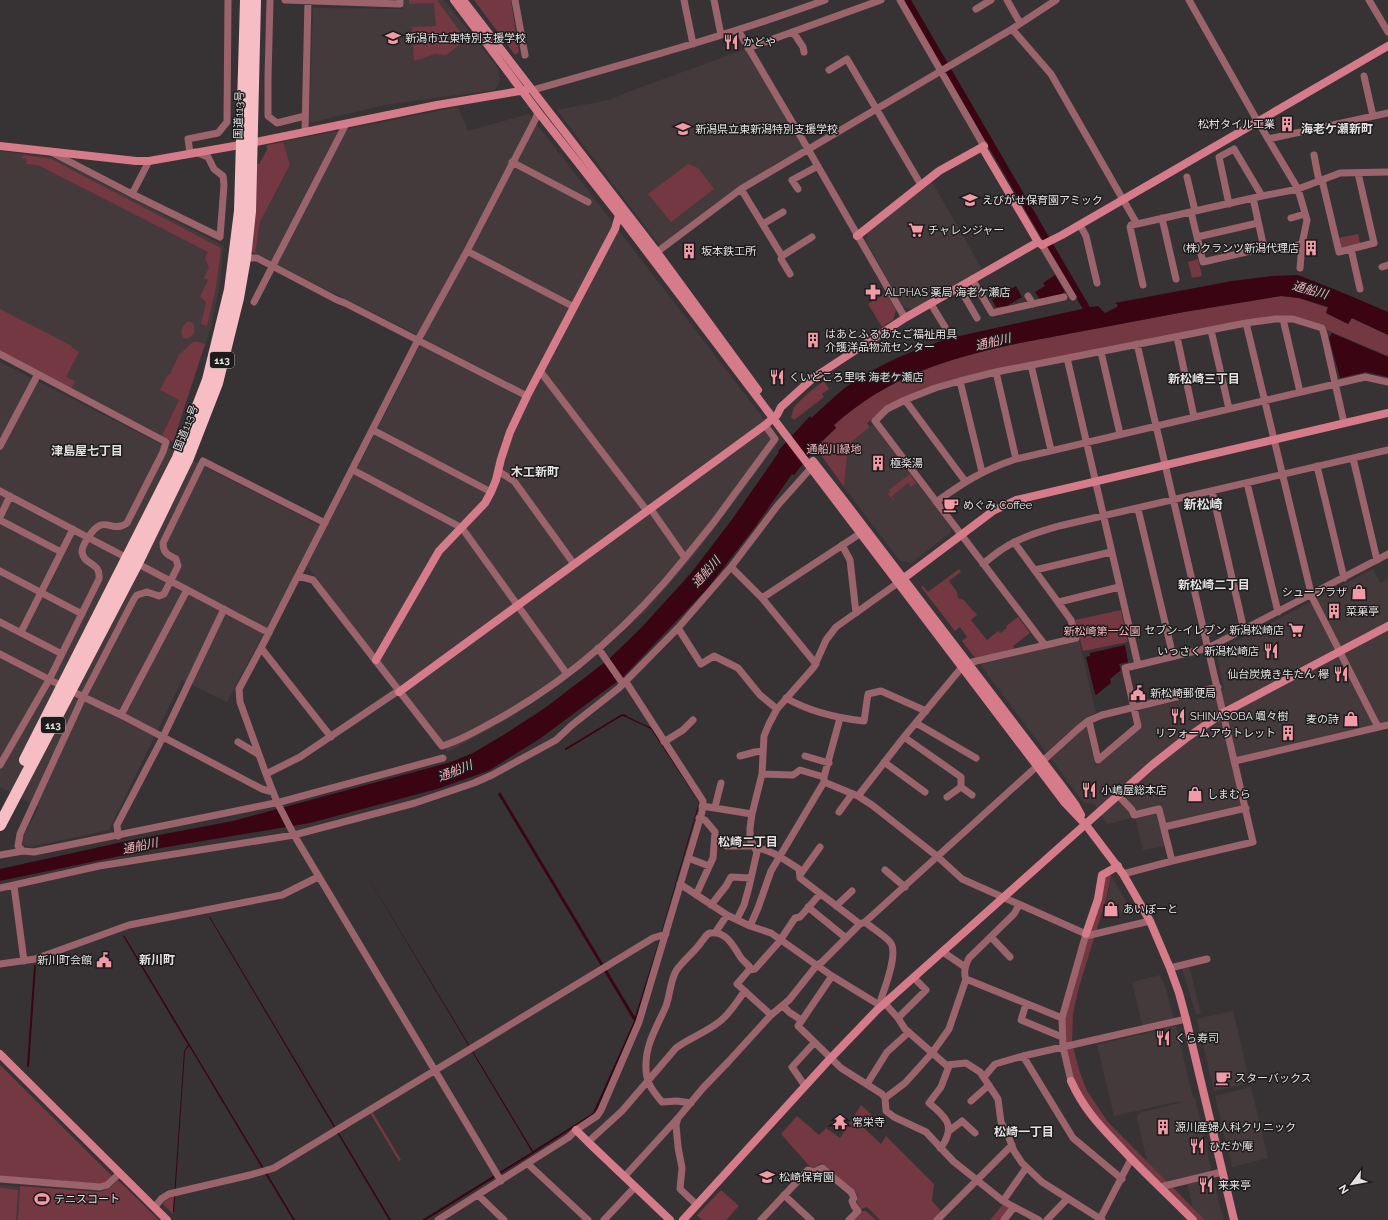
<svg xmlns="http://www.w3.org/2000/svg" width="1388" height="1220" viewBox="0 0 1388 1220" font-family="Raleway,'Noto Sans JP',sans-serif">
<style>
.built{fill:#453a3b}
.green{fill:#733842}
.water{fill:#3a0413}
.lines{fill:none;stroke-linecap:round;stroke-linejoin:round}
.stream{stroke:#3a0413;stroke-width:2}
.canal{stroke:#3a0413;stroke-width:7}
.street{stroke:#9b636b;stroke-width:7}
.secondary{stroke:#d57b89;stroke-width:8}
.highway{stroke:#f6bec4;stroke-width:12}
.labels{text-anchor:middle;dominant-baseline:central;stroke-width:3;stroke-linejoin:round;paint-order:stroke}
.shield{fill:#1d1b1c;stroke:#a8a6a6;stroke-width:1}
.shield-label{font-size:10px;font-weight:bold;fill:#e3e1e1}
.poi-label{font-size:11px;fill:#e3e1e1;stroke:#1d1b1c;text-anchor:start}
.street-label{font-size:11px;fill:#e3e1e1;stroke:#1d1b1c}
.park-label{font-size:11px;fill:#fab6be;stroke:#1d1b1c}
.neighbourhood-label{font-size:12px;font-weight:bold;fill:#e3e1e1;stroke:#1d1b1c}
.water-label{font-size:12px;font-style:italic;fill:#f7b3bc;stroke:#1d1b1c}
.quarter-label{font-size:13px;font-weight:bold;fill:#e3e1e1;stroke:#1d1b1c}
</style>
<rect width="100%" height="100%" fill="#373334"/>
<path class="built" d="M402,0H444L498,68L500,81L495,90L384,105L309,123L313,8L403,9Z
M746,49L805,148L773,165L772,168L660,246L557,110L609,100L636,89Z
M458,107L468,131L529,114L780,440L693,557L645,612L574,673L512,717L448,752L442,746L307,566L424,338L255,254L260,222L290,166L283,142Z
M0,151L52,157L224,246L219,289L210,330L173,442L0,352Z
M932,182L982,269L913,309L903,307L866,241L868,230Z
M0,362L321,526L227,702L182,680L109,830L29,847L20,843L39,807L0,787Z
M873,425L951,528L950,533L911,563L900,561L844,487L848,445Z
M1373,569L1380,583L1388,579V722L1232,760L1241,805L1161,825L1165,846L1143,850L1135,817L1107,824L1094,804L1084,803L1051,759L1072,737L1084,728L1087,729L1095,767L1141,727L1138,714L1139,711L1149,707L1171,703L1224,689L1216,653L1218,651Z
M1079,640L1096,713L1082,721L1046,752L982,667V664Z
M1112,877L1132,911L1102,917Z
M1189,966L1201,1014L1196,1015L1182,968Z
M1160,975L1166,989L1174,1020L1143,1027L1132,982Z
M1233,1011L1250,1083L1214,1091L1197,1019Z
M1176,1026L1193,1098H1195L1211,1168L1209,1173L1167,1183L1147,1161L1137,1118L1139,1113L1180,1103V1101L1114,1116L1097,1045Z
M1251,1087L1268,1158L1232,1167L1215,1096Z
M1213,1177L1219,1203L1224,1220H1205L1193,1208L1187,1183Z
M0,1185L20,1187L18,1220H0Z"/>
<path class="green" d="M409,0H437L466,40L446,55L435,54L414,61L412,27L436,26L434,3L409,4Z
M474,0H511L519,52L515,55Z
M283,142L290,165L260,222L255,254L251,251L255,164H259L267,150V145Z
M24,155L51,159L219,247L221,249L216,287L207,326L201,324L206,303L204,300L200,297L208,280L204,278L209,267L205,258L208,252L38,165L26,164L27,159L21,158Z
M688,164L698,168L714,189L671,222L648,194Z
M1358,234L1361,247L1341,251L1338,238Z
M1198,259L1202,276L1192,278L1188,262Z
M886,293L896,310L893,320L882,327L868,304Z
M1281,296L1299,298L1328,308L1326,313L1348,324L1351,318L1388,335V356L1322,328L1283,319L992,371L887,409L867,423L870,427L848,445L844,487L816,448L836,428L834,425C860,402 892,381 925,369C952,358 981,352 1010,345L1184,312Z
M0,309L72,346L71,347L79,352L66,377L75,381L71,389L0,352Z
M189,321L193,323C196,330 194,338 185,339C178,333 182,325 189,321Z
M193,342H198L205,344L173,442L162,436L179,400L160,390L167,376L170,374L179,355Z
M824,381L829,389L822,394L824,397L794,420L791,417L794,407L808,393Z
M910,474L916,483L911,487L908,483L892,496L894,500H893L888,494L890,492L889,490Z
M959,569L961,572L949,581L957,592L958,598L964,600L972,610L975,612L977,615L971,620L987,640L998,631L1000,633L1007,628L1006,626L1018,617L1030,633L1013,646L1014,648L1011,650L975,658L962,641L967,637L960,627L955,631L921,587L923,586L928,592Z
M1121,610L1128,642L1083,651L1075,620Z
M1110,874L1111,876L1106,899L1079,987L1073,1013L1072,1043L1080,1073L1087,1091L1108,1122L1205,1220H1196L1110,1135L1078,1091L1065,1051L1064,1021L1105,877Z
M0,1065L112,1176L104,1183L100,1184L0,1177Z
M861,1105L874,1117L864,1128L881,1144L886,1136L934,1184L932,1201L941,1211L933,1220H880L867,1207L861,1209L857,1203L858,1195L821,1163L812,1169L781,1134L797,1116L819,1135L826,1128L840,1138Z
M372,1111L401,1160L399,1161L370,1113Z
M118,1180L159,1220H18L20,1186L100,1192L111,1187Z
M0,1188L18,1190L16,1220H0Z
M721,1190L739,1206L726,1220H702L697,1215Z
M174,1196L173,1214L162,1203Z
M1004,1203L1011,1207L1002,1220H990Z
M858,1211H866L876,1220H849Z"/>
<path class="water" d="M1055,275L1065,292L1063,293L1064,295L1040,299L1035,292L1045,286L1043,283Z
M1298,275L1341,292L1388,312V335L1352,318L1348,324L1326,313L1328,307L1299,298L1281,296L1184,312L1010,345C943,360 887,378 834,425L836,428L821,442L794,475L792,474L755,527L707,589L622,678L538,740L488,771L437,789L310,823L149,850L0,881V869L127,841L233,821L429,768L451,762L473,753L505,734L545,708L609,659L642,627L691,573L711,547L733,518L779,452L778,451L810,416L811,418C823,407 834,397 846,387C879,364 916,348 955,337L1091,307L1098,306L1105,313L1117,307L1118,305L1115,303L1232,281L1272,276Z
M1016,286L1022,297L1007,306L996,307L992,300Z
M1332,333L1388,357V377L1366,372L1340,378L1329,338Z
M1125,645L1128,662L1119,664L1121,670L1110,679L1111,683L1096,695L1095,694L1086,657L1090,656V653Z
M624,715L652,728L700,802L635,1023L595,1114L523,1160L426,1220H422L532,1152L360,864L533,1151L593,1113L634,1021L498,794L500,792L635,1017L657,947L699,802L651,729L623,716Z
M209,917H210L391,1220H389Z
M124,935L295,1220H293L189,1046L185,1051L174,1212H173L184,1051L188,1045L123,936Z"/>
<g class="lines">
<path class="stream" d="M566,749L622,715L626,716
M28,1066L35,966"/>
<path class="canal" d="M907,0L1091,316"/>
<path class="street" d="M270,0L268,78V116L277,123L305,116
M285,0L400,4V0
M515,0L525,55
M684,0L693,44
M714,0L721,35
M900,0L984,146
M1007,0L1020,23
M1189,0L1258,122L1298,189L1307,220L1302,244L1300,268
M1369,0L1388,32
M976,9L991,0
M1012,29L1051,74L1137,224L1262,196L1298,189L1340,173L1388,172
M738,30L808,149L905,318
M793,32L803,47L804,52
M748,48L881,0
M829,70L847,59L921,185
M1364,76L1373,116
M533,90C631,62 730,35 825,0
M305,132L308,0
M1268,139L1388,113
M51,152L132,194L220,237L224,185L223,176L214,169L208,157L195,152
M190,153L188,139L218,133L227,122L228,0
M1314,155L1319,181
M512,162L588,202
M1187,177L1195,211
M1322,180L1339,252L1374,243L1358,173
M741,189L782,256L781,259L790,274
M798,189L792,180L818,166
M132,194L149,161
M1229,204L1219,157L1234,149L1262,196
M1191,212L1203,262L1264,248L1253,198
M1162,218L1176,279
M1291,218L1305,214
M763,224L783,212
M1137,224L1131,225L1130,227L1143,285
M1080,225L1086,236L1097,283
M1197,237L1258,223
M1042,245L1073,297
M1286,248L1302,244
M1351,249L1360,289
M467,251L574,307
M657,252L741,189L1012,29L1056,0
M782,256L812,237
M245,258H257L337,300L345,303L527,396
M1382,267L1388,265
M972,279L992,313L1064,297
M959,287L977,318
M1028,296L1033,304
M254,302L346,124
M931,304L945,327
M1283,319L1300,392
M1246,323L1312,597L1378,727
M1211,330L1229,409
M1177,337L1194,417
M1101,352L1120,434
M0,354L166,442L163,452L127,523C111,535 104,511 88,538C85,542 82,547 82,552C84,566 101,561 99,579L49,680L0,765
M1067,358L1138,665L1208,648L1388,554
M1031,365L1051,450
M540,371L647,511
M996,372L1016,459
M960,381L982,472
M905,400L965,481
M373,430L491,492
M0,446L38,374
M1353,458L1377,560
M1317,466L1344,578
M353,470L462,528L567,674
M498,471L514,481L574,564
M1247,483L1278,612
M0,491L269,633
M1212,491L1244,630
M936,502C964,482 983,470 1016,459L1365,377L1388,382
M1138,509L1173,656
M0,517L10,496
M0,520L61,552
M325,523L203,461L163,543C163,553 168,555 176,559L178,566L164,594L159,596L147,592L137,595L134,599L83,697L20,834L18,846L23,851L34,852L280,802L443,758
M842,545L850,560L856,613
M685,558L714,522L775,439L765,425
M983,564C989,559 995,554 1001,550C1018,538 1039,532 1059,526L1388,450
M731,567L778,505L811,468
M1035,570L1111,552
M0,571L82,614
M298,576L313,580L442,746C459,741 475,732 491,723C566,683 632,624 685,558L650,508
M762,598L861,533
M1059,602L1119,587
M0,622L62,654
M678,628L701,664L714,656L738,668L760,695L777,709
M21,632L73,529
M1045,645L875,421L887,409L905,400L935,388L960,381L996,372L1246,323L1275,319H1293L1322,328L1324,334L1344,423
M261,648L331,737
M0,654L62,686
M71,691L121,715L262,789L273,792
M786,698C810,712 837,718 864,721L868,694L881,691L926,711
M121,715L187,590
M1089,721L1098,760L1138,726L1125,668L1138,665
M916,723L976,758
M904,737L961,777V787L972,795
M238,742L258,754
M664,742L683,730L693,720
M740,756L755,752L763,751
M805,756L829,763
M1235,761L1388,725
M884,762L925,792
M266,774L300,757L398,691
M762,774L793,775L800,770L824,777V782L858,796L872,805L938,857L962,879L1086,934L1062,1018L1063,1047L1071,1081
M824,777L840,718
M1118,795L1132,810L1134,815L1159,809L1172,861
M858,796L904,737L962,667L968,663L1076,638L1071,620L1014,542
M947,797L961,787
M702,806L752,814
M715,807L721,783
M839,812L852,794
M1164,827L1246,808
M118,836L117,825L163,737L224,609
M727,846H752
M755,848C771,849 786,861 799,869L800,878L860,924
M0,855L23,851
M688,858L709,866
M885,870L905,887
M1123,874L1172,861L1253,842L1137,344
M800,875L820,847
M680,884L727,915L750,926L771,933L832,976L881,1006
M14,886L24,961
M0,888L99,866L294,835L415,803L474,783L492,775L556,740L572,725L619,688L678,628L731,567L762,598L816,664
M696,895L713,858L715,832L705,820L699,818
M711,905L726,886L731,877L751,878
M836,906L852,891
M808,907L846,938
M737,919L744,905L749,887L757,852L750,839V828L752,814L762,774L764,736L769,724L777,709L814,667L826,640L836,627L902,580
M865,922L1078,729L1088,721L1102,715L1218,687
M750,926L758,908L771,871L824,782
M715,933L727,915
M1086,936L1150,921
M991,937L1010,957
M943,952L965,967
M0,964L35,959L129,925L282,895L318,877
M1170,968L1207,959
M832,976L798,1026L841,1068L882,1094L885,1098L886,1111L894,1117L926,1132L953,1161L1003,1201L1039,1220
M966,979L1062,1018
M1026,1004L1021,1020L1062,1037
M783,1006L789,1012L801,1020
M771,1015L737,984L749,970L755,969L779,942L795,918L800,917L820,894
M898,1018L926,990L914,978
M1023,1056L1073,1138L1122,1179
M984,1077L995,1064L1023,1056L1186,1019
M867,1084L887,1052L909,1032
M805,1086L792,1067L814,1043
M885,1098L905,1083L932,1053L949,1029L966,979C963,973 966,964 969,958L1014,914L1019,905
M971,1101L989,1085
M691,1103L677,1101L662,1102C651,1089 645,1081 646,1064C646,1043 658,1025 666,1006C670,995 670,982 676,971C683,960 695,952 702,941C705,938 706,934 710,933C726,930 734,947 741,958C744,962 748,964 751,969
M949,1131L962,1121L975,1133
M588,1142L622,1111L676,1048C689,1038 705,1033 719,1022C729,1015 737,1001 745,991
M940,1148C946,1142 951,1130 947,1122C944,1116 934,1107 929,1103L941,1087L949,1066
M528,1164L588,1220
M624,1177L677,1119
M0,1179L100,1187L107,1185L120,1173
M501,1181L294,835L277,802L266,774L240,702L239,689L261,648L418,340L467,251L535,120L538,112
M1160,1187L1222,1172
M478,1195L504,1220
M784,1195L811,1220
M1003,1201L1026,1168
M697,1205L680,1189L682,1168L678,1147L676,1125L678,1118L703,1088L729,1061L771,1015L789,1000L817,965L822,962L860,924L865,922C872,928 885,936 890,942C899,952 885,987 881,999L898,1018L905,1029L946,1065L966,1063L980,1072L998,1099L1001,1122L1009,1138L1014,1151L1022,1163L1042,1182L1102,1220
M155,1207L161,1199L169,1194L250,1175L274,1168L653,938L666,934
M1100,1219L1131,1159
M438,1220L569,1137L576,1130L597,1116L601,1110L639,1022L702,812L703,801L626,682L621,681L598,648
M604,1220L635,1187
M761,1220L808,1170L814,1172L822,1168L851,1192L854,1198L852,1201L854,1206L858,1211L849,1220
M937,1220L1012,1145
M1004,1220L1014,1207
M1047,1220L1067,1199"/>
<path class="secondary" d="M454,0L538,112L619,215L1065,803L1086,825L1123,874L1150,921L1170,968L1179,993L1186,1019L1234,1220
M463,0L657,252L758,390
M0,146L136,161H149L251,143L437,105L526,90
M982,147L1038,242L1042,245L1062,235L1388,46
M857,236L939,171L984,146
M813,461L845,502L1061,785L1075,804L1081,815
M904,578L993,511L1016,500L1388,413
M376,660L439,551L485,503L491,492L496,480L501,459L510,432L527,396L615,229L619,215
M399,692L765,425L777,415L781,407L813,378L905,318L1038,242
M1086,934L1098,899L1102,875L1118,866
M0,1054L167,1220
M1071,1081C1084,1110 1101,1127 1123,1150C1145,1174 1170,1196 1193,1220
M576,1130L588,1142L670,1220
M683,1220L827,1062L877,1010L1152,765L1185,739L1223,713L1388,626"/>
<path class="highway" d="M25,760L178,458L208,380L230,290L240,211L246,0
M0,825L137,563L187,460L217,383L238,298L245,258L250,211L255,0"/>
</g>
<defs>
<g id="school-bare" transform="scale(1.2)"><path d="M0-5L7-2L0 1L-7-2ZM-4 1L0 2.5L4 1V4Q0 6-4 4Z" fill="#f39aa7" stroke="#1d1b1c" stroke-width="2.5" paint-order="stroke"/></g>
<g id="restaurant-bare" transform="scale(1.2)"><path d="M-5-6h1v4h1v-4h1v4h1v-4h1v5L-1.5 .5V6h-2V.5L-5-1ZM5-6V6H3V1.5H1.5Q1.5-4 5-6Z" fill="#f39aa7" stroke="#1d1b1c" stroke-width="2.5" paint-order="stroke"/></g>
<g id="building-bare" transform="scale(1.2)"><path d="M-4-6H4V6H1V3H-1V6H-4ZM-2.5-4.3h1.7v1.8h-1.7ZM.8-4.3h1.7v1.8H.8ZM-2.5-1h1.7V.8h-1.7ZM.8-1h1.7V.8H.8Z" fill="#f39aa7" stroke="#1d1b1c" stroke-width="2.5" paint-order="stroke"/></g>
<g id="supermarket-bare" transform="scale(1.2)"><path d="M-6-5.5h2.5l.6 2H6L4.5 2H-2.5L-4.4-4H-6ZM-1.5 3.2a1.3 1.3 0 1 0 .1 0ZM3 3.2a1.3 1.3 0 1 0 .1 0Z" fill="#f39aa7" stroke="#1d1b1c" stroke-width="2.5" paint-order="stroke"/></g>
<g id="pharmacy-bare" transform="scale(1.2)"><path d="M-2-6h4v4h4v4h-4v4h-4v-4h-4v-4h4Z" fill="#f39aa7" stroke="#1d1b1c" stroke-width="2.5" paint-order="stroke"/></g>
<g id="cafe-bare" transform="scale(1.2)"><path d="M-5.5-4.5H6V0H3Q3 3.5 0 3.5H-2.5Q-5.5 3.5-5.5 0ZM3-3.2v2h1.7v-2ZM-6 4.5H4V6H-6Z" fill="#f39aa7" stroke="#1d1b1c" stroke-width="2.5" paint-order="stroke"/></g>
<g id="shop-bare" transform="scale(1.2)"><path d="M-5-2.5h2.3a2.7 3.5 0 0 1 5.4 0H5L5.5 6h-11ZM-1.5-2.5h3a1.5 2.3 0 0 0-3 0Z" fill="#f39aa7" stroke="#1d1b1c" stroke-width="2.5" paint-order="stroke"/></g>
<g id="civic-bare" transform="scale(1.2)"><path d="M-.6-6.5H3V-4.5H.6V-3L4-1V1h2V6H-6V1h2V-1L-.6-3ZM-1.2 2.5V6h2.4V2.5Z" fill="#f39aa7" stroke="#1d1b1c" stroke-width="2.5" paint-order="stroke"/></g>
<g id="temple-bare" transform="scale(1.2)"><path d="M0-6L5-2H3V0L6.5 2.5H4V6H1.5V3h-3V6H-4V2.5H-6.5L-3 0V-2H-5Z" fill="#f39aa7" stroke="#1d1b1c" stroke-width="2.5" paint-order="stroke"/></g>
<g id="stadium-bare" transform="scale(1.2)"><path d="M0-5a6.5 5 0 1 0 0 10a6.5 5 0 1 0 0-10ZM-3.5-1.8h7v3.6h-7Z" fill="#f39aa7" stroke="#1d1b1c" stroke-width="2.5" paint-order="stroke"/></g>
</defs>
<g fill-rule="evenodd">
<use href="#school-bare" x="393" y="38"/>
<use href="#restaurant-bare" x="731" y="42"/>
<use href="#building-bare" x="1287" y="124"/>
<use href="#school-bare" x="683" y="129"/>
<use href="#school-bare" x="970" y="200"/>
<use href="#supermarket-bare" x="916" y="230"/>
<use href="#building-bare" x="1311" y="248"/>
<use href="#building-bare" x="689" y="251"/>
<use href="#pharmacy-bare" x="873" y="292"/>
<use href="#building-bare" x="813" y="340"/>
<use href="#restaurant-bare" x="777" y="377"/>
<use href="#building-bare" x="878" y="463"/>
<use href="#cafe-bare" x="951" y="505"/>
<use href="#shop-bare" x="1359" y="592"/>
<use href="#building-bare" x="1334" y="611"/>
<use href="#supermarket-bare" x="1296" y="630"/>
<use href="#restaurant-bare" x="1271" y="651"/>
<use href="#restaurant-bare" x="1341" y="674"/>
<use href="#civic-bare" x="1138" y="693"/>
<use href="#restaurant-bare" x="1178" y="716"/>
<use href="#shop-bare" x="1351" y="719"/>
<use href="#building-bare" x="1288" y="733"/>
<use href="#restaurant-bare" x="1089" y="790"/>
<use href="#shop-bare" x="1195" y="794"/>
<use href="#shop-bare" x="1111" y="909"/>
<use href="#civic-bare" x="104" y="960"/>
<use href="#restaurant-bare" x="1163" y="1038"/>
<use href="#cafe-bare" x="1223" y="1078"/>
<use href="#temple-bare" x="840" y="1122"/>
<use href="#building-bare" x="1163" y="1127"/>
<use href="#restaurant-bare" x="1197" y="1146"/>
<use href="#school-bare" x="767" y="1177"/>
<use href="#restaurant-bare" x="1206" y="1185"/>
<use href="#stadium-bare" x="42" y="1199"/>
</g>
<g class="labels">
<g class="shield">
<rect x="210" y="352" width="24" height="16" rx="3"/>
<rect x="41" y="717" width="24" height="16" rx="3"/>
</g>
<g class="shield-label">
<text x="222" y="360">113</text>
<text x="53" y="725">113</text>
</g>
<g class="poi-label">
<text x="405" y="38">新潟市立東特別支援学校</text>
<text x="743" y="42">かどや</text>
<text x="1275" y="124" text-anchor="end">松村タイル工業</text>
<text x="695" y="129">新潟県立東新潟特別支援学校</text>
<text x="982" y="200">えびがせ保育園アミック</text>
<text x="928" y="230">チャレンジャー</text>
<text x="1299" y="248" text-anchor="end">(株)クランツ新潟代理店</text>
<text x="701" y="251">坂本鉄工所</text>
<text x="885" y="292">ALPHAS 薬局 海老ケ瀬店</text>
<text x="825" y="334">はあとふるあたご福祉用具<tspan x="825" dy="13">介護洋品物流センター</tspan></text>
<text x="789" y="377">くいどころ里味 海老ケ瀬店</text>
<text x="890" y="463">極楽湯</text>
<text x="963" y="505">めぐみ Coffee</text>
<text x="1347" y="592" text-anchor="end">シュープラザ</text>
<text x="1346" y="611">菜菓亭</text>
<text x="1284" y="630" text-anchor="end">セブン-イレブン 新潟松崎店</text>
<text x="1259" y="651" text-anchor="end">いっさく 新潟松崎店</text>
<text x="1329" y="674" text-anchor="end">仙台炭焼き牛たん 欅</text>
<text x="1150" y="693">新松崎郵便局</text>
<text x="1190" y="716">SHINASOBA 颯々樹</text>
<text x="1339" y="719" text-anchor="end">麦の詩</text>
<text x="1276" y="733" text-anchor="end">リフォームアウトレット</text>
<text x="1101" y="790">小嶋屋総本店</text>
<text x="1207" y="794">しまむら</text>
<text x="1123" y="909">あいぽーと</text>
<text x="92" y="960" text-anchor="end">新川町会館</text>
<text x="1175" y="1038">くら寿司</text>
<text x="1235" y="1078">スターバックス</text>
<text x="852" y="1122">常栄寺</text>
<text x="1175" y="1127">源川産婦人科クリニック</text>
<text x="1209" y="1146">ひだか庵</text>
<text x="779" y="1177">松崎保育園</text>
<text x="1218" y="1185">来来亭</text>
<text x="54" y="1199">テニスコート</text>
</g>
<g class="street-label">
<text transform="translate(239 115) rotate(-88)">国道113号</text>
<text transform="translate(186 428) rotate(-69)">国道113号</text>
</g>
<g class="park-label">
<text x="834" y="449">通船川緑地</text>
<text x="1102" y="631">新松崎第一公園</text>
</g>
<g class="neighbourhood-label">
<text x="1337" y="129">海老ケ瀬新町</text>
<text x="1204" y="379">新松崎三丁目</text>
<text x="87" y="451">津島屋七丁目</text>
<text x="535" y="472">木工新町</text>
<text x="1214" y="585">新松崎二丁目</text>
<text x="748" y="842">松崎二丁目</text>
<text x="157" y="960">新川町</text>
<text x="1024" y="1132">松崎一丁目</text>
</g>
<g class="water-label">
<text transform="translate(1310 290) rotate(16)">通船川</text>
<text transform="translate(993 342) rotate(-13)">通船川</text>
<text transform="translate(706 572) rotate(-48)">通船川</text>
<text transform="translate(455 771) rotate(-21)">通船川</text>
<text transform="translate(140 846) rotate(-12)">通船川</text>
</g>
<g class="quarter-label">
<text x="1203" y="504">新松崎</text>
</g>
</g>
<g transform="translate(1352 1184) rotate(238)" stroke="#1d1b1c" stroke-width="3" paint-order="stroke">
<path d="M0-3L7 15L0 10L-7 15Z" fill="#e3e1e1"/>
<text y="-6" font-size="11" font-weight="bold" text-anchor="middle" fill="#e3e1e1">N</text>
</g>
</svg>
